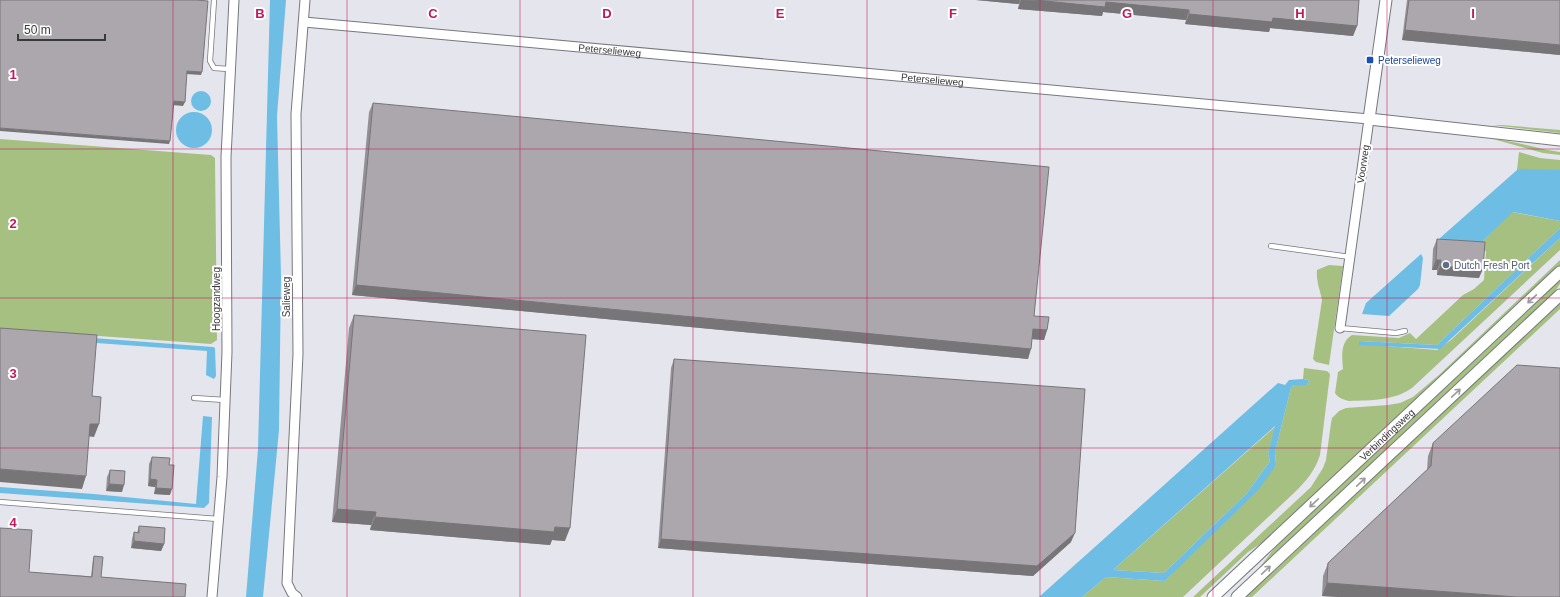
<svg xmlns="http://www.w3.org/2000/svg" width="1560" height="597" viewBox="0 0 1560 597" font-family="Arial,sans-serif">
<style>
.green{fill:#a5c080}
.water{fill:#6ebde4;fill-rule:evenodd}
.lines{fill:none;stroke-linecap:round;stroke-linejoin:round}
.service-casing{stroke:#77787e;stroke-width:6}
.minor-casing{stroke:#77787e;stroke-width:11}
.tertiary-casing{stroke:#77787e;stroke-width:13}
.service{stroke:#fff;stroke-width:4.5}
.minor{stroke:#fff;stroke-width:9}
.tertiary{stroke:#fff;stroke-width:11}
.wall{fill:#949095}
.shaded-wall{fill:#787579}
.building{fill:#aca7ad;stroke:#787579}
.oneway{stroke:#9c9c9e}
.grid{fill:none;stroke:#c2185b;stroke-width:1;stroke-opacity:0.55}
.transit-dot{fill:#1a4fb4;stroke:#fff;stroke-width:1.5}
.service-dot{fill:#5c6f8a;stroke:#fff;stroke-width:1.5}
.labels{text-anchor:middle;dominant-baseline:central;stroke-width:4;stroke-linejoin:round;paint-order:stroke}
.street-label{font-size:10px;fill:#3a3a3d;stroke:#fff}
.transit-label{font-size:10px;fill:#164399;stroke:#fff;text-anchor:start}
.service-label{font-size:10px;fill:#4e5e75;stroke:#fff;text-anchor:start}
.grid-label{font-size:13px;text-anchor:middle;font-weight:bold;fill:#c2185b;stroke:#fff;stroke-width:4;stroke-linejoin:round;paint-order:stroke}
</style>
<rect width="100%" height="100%" fill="#e5e6ed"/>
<path class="green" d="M1492,125H1502L1560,130V133Z
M0,139L211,155L215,158L217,340L211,344L0,329Z
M1493,139C1516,141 1537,149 1560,152V155L1543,153Z
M1519,152L1540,158L1560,160V170H1517Z
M1512,212L1560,221V228L1437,345L1359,341V344L1437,350L1451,340L1560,238V250L1412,388C1393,401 1372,400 1349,401C1344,400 1338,398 1335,393L1338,372L1343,369C1342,357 1340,342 1352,335L1399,338L1410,333L1416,339L1463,295L1474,289L1484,280L1486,251L1439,248V241H1483Z
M1560,260V268L1275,534L1248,552L1200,597H1193L1311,487L1323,468L1326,460L1331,423L1332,418L1339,411L1346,408L1388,405L1400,403L1413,397L1440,374Z
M1329,265L1343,266L1329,365L1316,362L1313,359L1322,300C1320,289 1316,282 1317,270Z
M1560,278V284L1551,297L1262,570L1260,567L1282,538Z
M1560,301V309L1252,597H1244Z
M1304,368L1327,371L1330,374L1320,455C1315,471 1306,481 1295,492L1183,597H1082L1106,577L1165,581L1276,465L1275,452L1291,388L1294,385H1307L1309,380L1303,379Z
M1276,426L1268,454L1270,461L1247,493L1164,573L1113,570Z"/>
<path class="water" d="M270,0H286L277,116L281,276L279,430L263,597H246L258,449Z
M191 101a10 10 0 1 1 20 0a10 10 0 1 1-20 0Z
M176 130a18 18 0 1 1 36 0a18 18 0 1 1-36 0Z
M1522,169L1560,170V221L1513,212L1483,241H1439L1440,238L1517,170Z
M1560,228V238L1440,349L1359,345V341L1437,345Z
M1421,254L1423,258L1420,285L1418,289L1389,316L1362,314L1366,303Z
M0,331L213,347L215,348L216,376L214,379L206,375L207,351L0,336Z
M1303,379L1309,380L1307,385H1294L1291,388L1275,452L1276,465L1259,489L1165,581L1106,577L1082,597H1039L1278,383L1285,385L1289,380ZM1275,426L1268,454L1270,461L1247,493L1164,573L1113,570Z
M203,416L212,417L209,503L204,508L0,493V487L94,494L196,504Z"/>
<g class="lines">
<g class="service-casing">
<path id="service" d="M214,0L210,61L214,68L229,69
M1271,246L1350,257
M1340,328L1396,333L1405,331
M194,398L225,400
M0,502L218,519"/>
</g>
<g class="minor-casing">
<g id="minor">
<path id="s1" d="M304,22L1369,119L1340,328"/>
<path d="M212,597L222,477L227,352L226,157L234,0"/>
<path d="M297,597L292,593L287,583L298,354L296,114L305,0"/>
</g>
</g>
<g class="tertiary-casing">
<g id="tertiary">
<path d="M1386,0L1369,119L1560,140"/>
<path id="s2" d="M1213,597L1560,272"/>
<path d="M1237,597L1560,295"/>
</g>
</g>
<use href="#service" class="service"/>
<use href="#minor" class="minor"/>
<use href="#tertiary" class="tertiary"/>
</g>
<path class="wall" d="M976,0H1359L1357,26L1353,36L1270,28L1269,32L1185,24L1186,20L1103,12L1102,16L1018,9L1019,4Z
M1407,0H1560V55L1402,40Z
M373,103L1034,316L1047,330L1044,340L1032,339L1028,359L352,295L369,112Z
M1437,239L1479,278L1437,275V270H1432L1433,249Z
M354,315L565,541L552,540L550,545L370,530L371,525L332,522L349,328Z
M674,359L1071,542L1033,576L658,548L671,368Z
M1433,443L1560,597H1339L1322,596L1323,576L1328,563L1427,470L1428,456Z
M152,457L169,465L170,495L154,494L155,487L148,486L149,464Z
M110,470L122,492L106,491L107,477Z
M139,526L164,544L161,551L131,548L132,539L134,532L137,533Z
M94,556L101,577L29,572L91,577L93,559Z"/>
<path class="shaded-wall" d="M976,0H1020L1019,4Z
M1021,0L1106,2L1189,10L1186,20L1103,12L1102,16L1018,9Z
M1189,14L1273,18L1357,26L1353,36L1270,28L1269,32L1185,24Z
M1405,30L1560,45V55L1402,40Z
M187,71L202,72L201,75L186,74Z
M174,101L185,102L183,106L172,105Z
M0,128L170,141L169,144L0,131Z
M1436,260H1441L1437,270H1432Z
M1440,266L1483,269L1479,278L1437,275Z
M356,285L1031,349L1028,359L352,295Z
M1033,329L1047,330L1044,340L1030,339Z
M90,424H99L94,437L86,436Z
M0,469L86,476L82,489L0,482Z
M150,479L157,480L155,487L148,486Z
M109,484L124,485L122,492L106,491Z
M156,488L172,489L170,495L154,494Z
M337,509L376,512L371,525L332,522Z
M375,517L555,527L570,528L565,541L552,540L550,545L370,530Z
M1075,533L1071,542L1033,576L658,548L661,539Z
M134,541L164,544L161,551L131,548Z
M1327,583L1517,597H1339L1322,596Z"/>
<path class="building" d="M0,0H196L208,1L202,72L187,71L185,102L174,101L170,141L0,128Z
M1035,0H1359L1357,26L1273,18L1272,22L1189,14V10L1106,2L1105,7Z
M1409,0H1560V45L1405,30Z
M373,103L1049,167L1034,316L1049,317L1047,330L1033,329L1031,349L356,285Z
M1437,239L1485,242L1483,269L1440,266L1441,260H1436Z
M354,315L586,335L570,528L555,527L554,532L375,517L376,512L337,509Z
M0,328L97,335L92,396L101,397L99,424H90L86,476L0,469Z
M674,359L1085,389L1075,533L1037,566L661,539Z
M1517,365L1560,368V597H1517L1327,583L1328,563L1431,466L1433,443Z
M152,457L170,458L169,465H174L172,489L156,488L157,480L150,479Z
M110,470L125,471L124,485L109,484Z
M139,526L165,528L164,544L134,541V532L139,533Z
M0,528L32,530L29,572L92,577L94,556L103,557L101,577L186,584L185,597H0Z"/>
<defs><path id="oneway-shaft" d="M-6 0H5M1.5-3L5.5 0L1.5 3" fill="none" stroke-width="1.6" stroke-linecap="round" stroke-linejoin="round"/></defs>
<g class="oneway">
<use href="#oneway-shaft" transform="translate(1532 299) rotate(137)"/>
<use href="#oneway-shaft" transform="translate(1456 393) rotate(-43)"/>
<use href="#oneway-shaft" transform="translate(1361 482) rotate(-43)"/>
<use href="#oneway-shaft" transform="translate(1314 503) rotate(137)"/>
<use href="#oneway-shaft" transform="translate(1266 570) rotate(-43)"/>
</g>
<path class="grid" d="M173,0V597M347,0V597M520,0V597M693,0V597M867,0V597M1040,0V597M1213,0V597M1387,0V597M0,149H1560M0,298H1560M0,448H1560"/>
<rect class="transit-dot" x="1366" y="56" width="8" height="8" rx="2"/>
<circle class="service-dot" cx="1446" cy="265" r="4"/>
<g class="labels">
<g class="street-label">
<text stroke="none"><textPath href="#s1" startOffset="307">Peterselieweg</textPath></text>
<text stroke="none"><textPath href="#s1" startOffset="631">Peterselieweg</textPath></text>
<text transform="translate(1363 164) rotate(-82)">Voorweg</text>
<text transform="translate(286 297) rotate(-90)">Salieweg</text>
<text transform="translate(216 299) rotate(-90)">Hoogzandweg</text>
<text stroke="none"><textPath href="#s2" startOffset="238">Verbindingsweg</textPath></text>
</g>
<g class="transit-label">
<text x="1378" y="60">Peterselieweg</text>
</g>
<g class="service-label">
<text x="1454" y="265">Dutch Fresh Port</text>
</g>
</g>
<g class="grid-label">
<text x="260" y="18">B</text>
<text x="433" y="18">C</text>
<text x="607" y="18">D</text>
<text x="780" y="18">E</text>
<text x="953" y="18">F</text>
<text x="1127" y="18">G</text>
<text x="1300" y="18">H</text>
<text x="1473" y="18">I</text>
<text x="13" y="79">1</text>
<text x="13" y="228">2</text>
<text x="13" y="378">3</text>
<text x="13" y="527">4</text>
</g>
<path d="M18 34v6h87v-6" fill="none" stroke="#3a3a3d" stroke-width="2"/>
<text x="24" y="34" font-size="12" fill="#3a3a3d" stroke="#ffffff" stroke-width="3" paint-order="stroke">50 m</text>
</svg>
